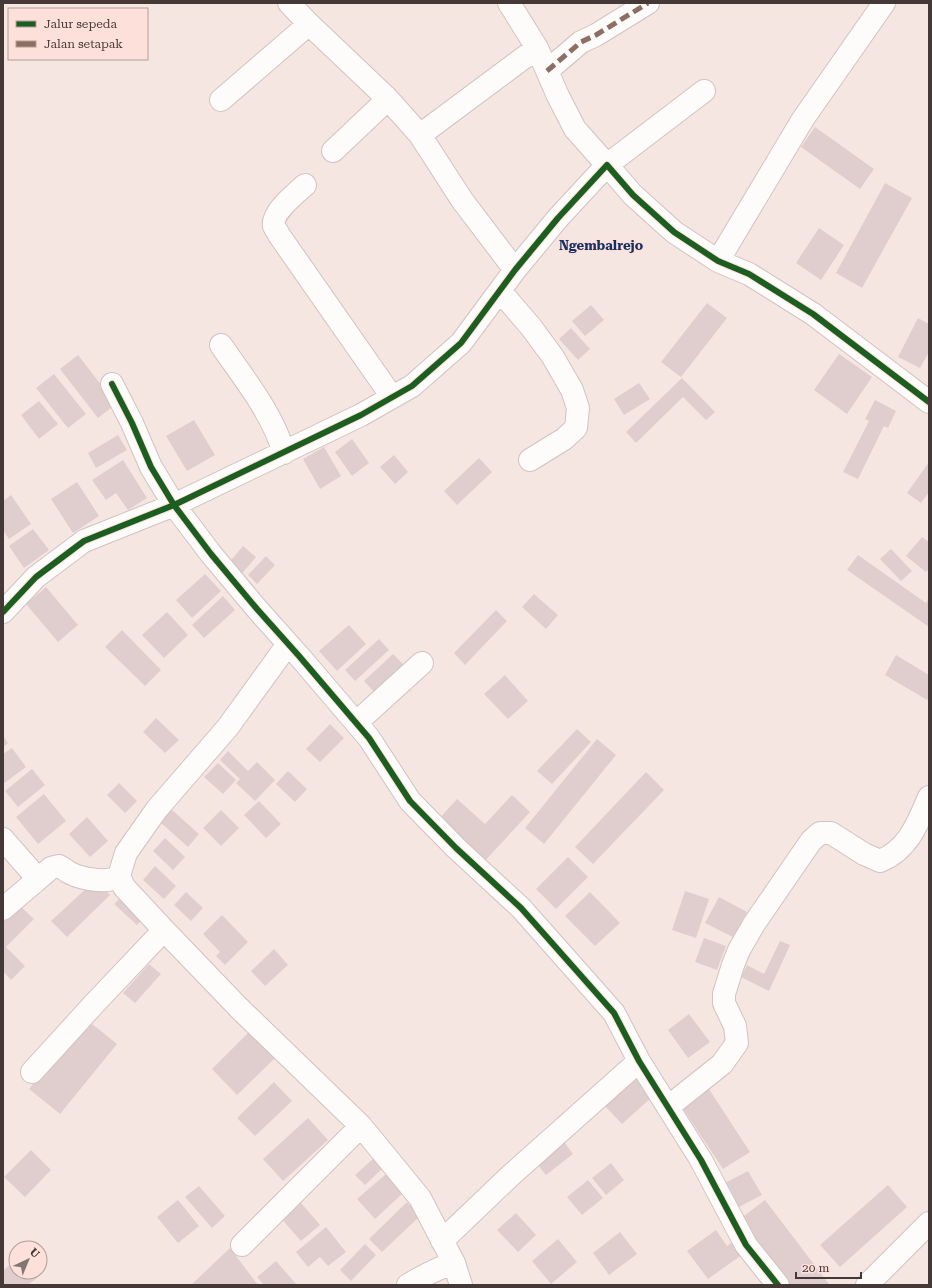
<svg xmlns="http://www.w3.org/2000/svg" width="932" height="1288" viewBox="0 0 932 1288" font-family="'Roboto Serif',serif">
<style>
.building{fill:#e0cecf}
.lines{fill:none;stroke-linecap:round;stroke-linejoin:round}
.minor-casing{stroke:#d0c3c1;stroke-width:24}
.minor{stroke:#fefbfb;stroke-width:22}
.quiet{stroke:#8d6e63;stroke-width:5;stroke-dasharray:10 5;stroke-linecap:butt}
.cycleway-casing{stroke:#fee0da;stroke-width:8}
.cycleway{stroke:#1b5e20;stroke-width:6}
.labels{text-anchor:middle;dominant-baseline:central;stroke-width:3.5;stroke-linejoin:round;paint-order:stroke}
.quarter-label{font-size:13px;font-weight:bold;fill:#143166;stroke:#fee0da}
</style>
<rect width="100%" height="100%" fill="#f6e6e2"/>
<path class="building" d="M815,127L874,169L860,189L801,147Z
M885,183L912,198L862,288L836,273Z
M819,228L844,245L821,280L796,263Z
M707,303L727,318L681,377L661,362Z
M591,305L604,320L585,336L572,321Z
M918,318L929,324V352L920,368L898,357Z
M571,328L590,349L578,360L559,339Z
M839,354L872,377L847,414L814,390Z
M78,355L116,404L98,418L60,369Z
M54,374L86,414L68,428L36,388Z
M682,378L715,412L706,420L683,397L636,443L626,432Z
M639,383L650,399L624,415L614,399Z
M875,400L896,411L888,428L884,426L858,479L843,472L869,421L865,419Z
M39,401L58,424L39,439L21,415Z
M194,420L215,455L187,471L166,436Z
M118,435L127,450L96,468L88,453Z
M352,439L369,463L352,476L335,452Z
M324,447L341,476L320,489L303,459Z
M394,455L408,472L395,484L380,467Z
M479,458L492,472L457,505L444,491Z
M123,460L147,498L128,510L116,493L106,500L92,480Z
M929,462V492L921,503L907,493Z
M77,482L99,516L73,533L51,499Z
M11,495L31,524L9,539L3,530V501Z
M33,529L49,550L24,568L9,546Z
M922,537L929,542V569L926,572L906,556Z
M243,546L256,557L240,576L227,565Z
M891,549L912,571L901,581L880,559Z
M858,555L926,603L929,598V627L847,570Z
M266,556L275,565L257,584L248,575Z
M205,574L221,591L192,618L176,600Z
M46,587L78,625L58,642L26,604Z
M534,594L558,615L546,629L522,607Z
M223,596L235,610L204,638L192,625Z
M496,610L507,621L465,665L454,653Z
M167,612L188,635L164,658L142,635Z
M349,625L366,644L337,671L319,651Z
M122,630L161,670L145,686L105,647Z
M379,639L389,650L355,681L345,670Z
M393,654L406,667L376,694L364,681Z
M896,655L929,675V697L927,700L885,675Z
M505,675L528,701L508,719L484,694Z
M156,718L179,740L165,753L143,732Z
M330,724L344,738L320,762L306,749Z
M577,729L591,742L552,784L537,771Z
M3,736L8,743L3,747Z
M597,739L616,755L544,844L525,828Z
M12,748L26,767L3,784V754Z
M228,751L248,771L257,762L275,780L255,801L236,783L240,779L220,760Z
M218,763L236,780L223,794L204,777Z
M32,769L45,785L18,807L5,791Z
M288,771L307,789L295,802L276,784Z
M646,772L664,790L593,864L575,847Z
M119,783L137,801L125,813L107,795Z
M44,794L66,821L38,844L16,817Z
M512,795L530,812L483,863L437,821L457,799L485,824Z
M259,801L281,824L266,838L244,815Z
M171,809L199,834L188,847L160,822Z
M221,810L239,828L221,846L203,828Z
M87,817L108,841L90,857L69,834Z
M165,838L185,857L173,870L153,851Z
M568,857L588,877L556,909L536,889Z
M155,866L176,886L164,899L143,880Z
M90,885L97,892L102,887L110,895L67,937L51,921Z
M685,891L709,899L696,938L672,930Z
M186,892L203,908L191,921L174,905Z
M590,892L620,923L595,946L565,916Z
M123,895L145,916L137,925L114,904Z
M719,897L747,912L733,937L705,923Z
M19,905L34,919L6,947L25,966L11,980L3,971V921Z
M222,915L248,942L225,965L216,956L220,952L203,934Z
M704,938L726,946L717,970L695,962Z
M780,941L790,945L769,991L741,977L747,965L764,974Z
M274,949L288,965L265,986L251,971Z
M149,964L161,974L135,1003L123,993Z
M689,1014L710,1042L688,1058L668,1030Z
M86,1019L117,1044L60,1114L29,1089Z
M250,1031L276,1057L237,1095L212,1069Z
M635,1078L652,1097L622,1124L604,1105Z
M274,1082L292,1101L255,1136L237,1118Z
M707,1086L750,1152L723,1169L680,1104Z
M308,1118L328,1140L283,1181L263,1159Z
M564,1142L573,1154L546,1175L536,1163Z
M31,1150L51,1170L25,1197L4,1177Z
M374,1158L383,1168L365,1185L355,1175Z
M611,1163L624,1180L606,1195L592,1178Z
M748,1171L762,1195L735,1209L721,1185Z
M386,1174L403,1193L375,1219L357,1199Z
M588,1180L603,1198L582,1215L567,1197Z
M888,1185L907,1207L840,1267L820,1245Z
M199,1186L225,1216L212,1228L185,1197Z
M296,1197L320,1225L301,1241L277,1214Z
M178,1200L199,1226L178,1243L157,1217Z
M765,1200L829,1284L828,1285H790L740,1219Z
M407,1202L420,1216L382,1252L369,1239Z
M516,1213L536,1235L518,1252L497,1230Z
M326,1227L346,1252L328,1266L320,1257L308,1267L296,1252Z
M716,1230L727,1246L733,1241L743,1254L708,1279L687,1251Z
M620,1232L637,1254L609,1275L593,1253Z
M558,1239L577,1262L551,1284L532,1261Z
M365,1244L376,1255L351,1281L340,1270Z
M230,1248L258,1285H191Z
M16,1259V1272H33L38,1277L28,1285H3V1271Z
M276,1261L297,1285H264L257,1277Z"/>
<g class="lines">
<g class="minor-casing">
<path id="minor" d="M289,3L309,24
M509,3L537,48L558,96L575,129L607,165L704,91
M547,71L581,42L596,35L648,3
M221,100L309,24L388,99L420,135
M333,151L388,99
M305,185C296,193 271,213 274,226C275,229 278,232 279,235L392,397
M718,261L803,119L884,3
M515,270L462,200L420,135L537,48
M500,291L531,327L553,357L572,390L578,408L576,428L564,439L530,460
M221,345C244,379 272,412 284,453
M112,384L132,423L151,467L174,505L211,554L257,609L299,656L369,738L410,801L456,848L521,908L614,1013L639,1061L701,1160L746,1245L778,1285
M3,612L36,577L84,541L174,505L361,415L412,386L461,343L515,270L558,218L607,165L633,195L674,232L718,261L749,274L813,314L929,402
M288,644L228,727L157,809L126,853L119,876L124,887L164,930L239,1008L361,1126L420,1198L454,1263L461,1285
M356,723L422,663
M3,839L38,879
M3,909L51,868L59,866C63,868 66,871 70,873C82,879 108,884 119,876
M32,1072L94,1004L164,930
M668,1107L722,1064L737,1043L735,1026L724,1003V994L733,965L739,950L754,924L811,841L820,833H831L864,854L880,861C908,850 918,823 929,797
M442,1241L510,1176L639,1061
M242,1245L361,1126
M408,1285C423,1276 437,1268 454,1263
M867,1285L929,1223"/>
</g>
<use href="#minor" class="minor"/>
<path class="quiet" d="M547,71L581,42L596,35L648,3"/>
<g class="cycleway-casing">
<path id="cycleway" d="M112,384L132,423L151,467L174,505L211,554L257,609L299,656L369,738L410,801L456,848L521,908L614,1013L639,1061L701,1160L746,1245L778,1285
M3,612L36,577L84,541L174,505L361,415L412,386L461,343L515,270L558,218L607,165L633,195L674,232L718,261L749,274L813,314L929,402"/>
</g>
<use href="#cycleway" class="cycleway"/>
</g>
<g class="labels">
<g class="quarter-label">
<text x="601" y="245">Ngembalrejo</text>
</g>
</g>
<rect width="932" height="1288" fill="none" stroke="#443936" stroke-width="8"/>
<rect x="8" y="8" width="140" height="52" fill="#fee0da" stroke="#b49d98"/>
<rect x="16" y="21" width="20" height="6" fill="#1b5e20" stroke="#b49d98"/>
<text x="44" y="28" font-size="12" fill="#443936">Jalur sepeda</text>
<rect x="16" y="41" width="20" height="6" fill="#8d6e63" stroke="#b49d98"/>
<text x="44" y="48" font-size="12" fill="#443936">Jalan setapak</text>
<g transform="translate(28 1260) rotate(44)"><circle r="19" fill="#fee0da" stroke="#b49d98"/>
<path d="M0-3L7 15L0 10L-7 15Z" fill="#827672"/>
<text y="-6" font-size="11" font-weight="bold" text-anchor="middle" fill="#443936">U</text>
</g>
<path d="M796 1272v6h65v-6" fill="none" stroke="#443936" stroke-width="2"/>
<text x="802" y="1272" font-size="12" fill="#443936" stroke="#fee0da" stroke-width="3" paint-order="stroke">20 m</text>
</svg>
